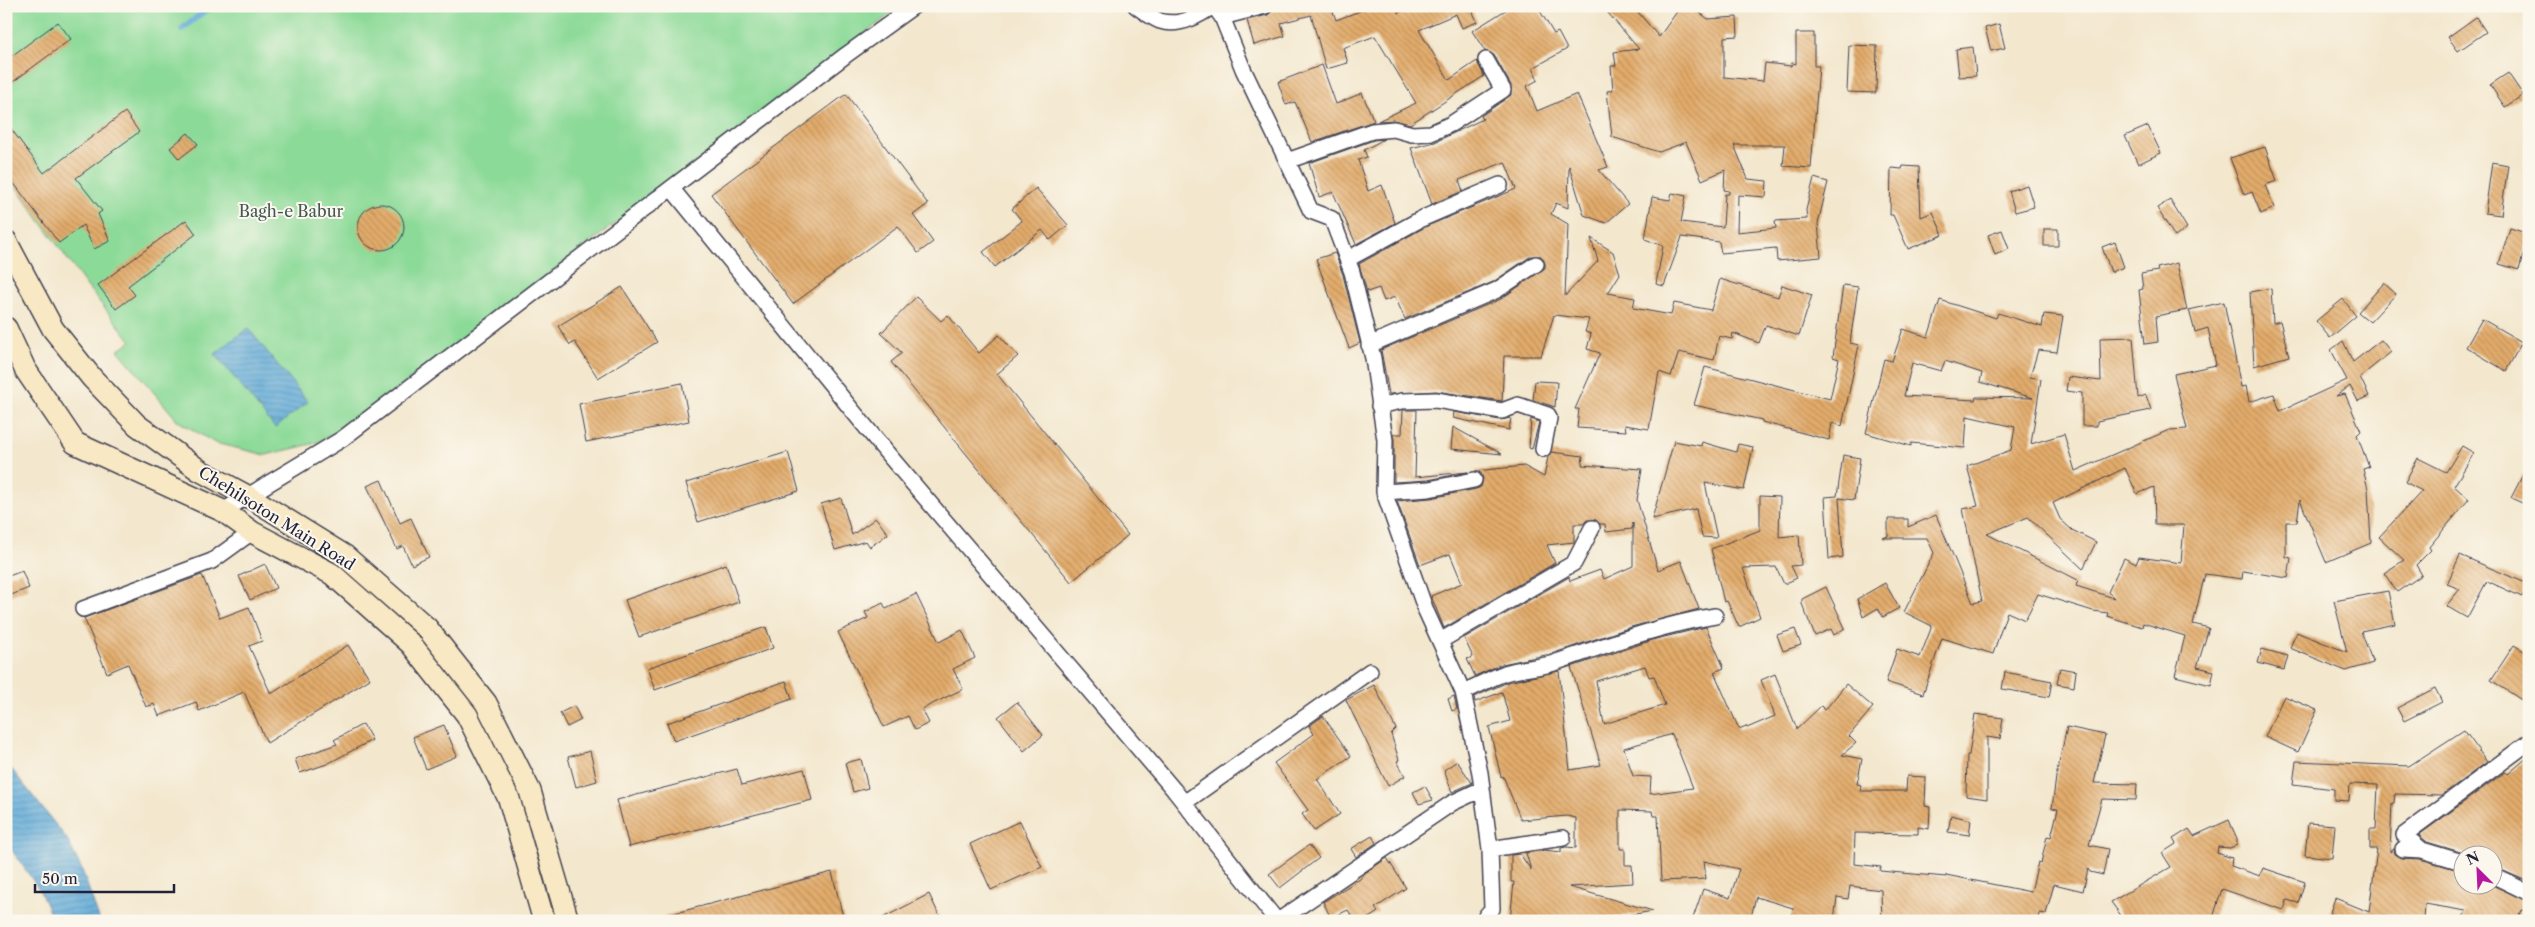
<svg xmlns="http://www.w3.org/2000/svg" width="2535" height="927" viewBox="0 0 2535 927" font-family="'Libre Caslon Text',serif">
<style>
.park{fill:#8cda98;stroke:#577e6a}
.water{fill:url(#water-rules);stroke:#41668a}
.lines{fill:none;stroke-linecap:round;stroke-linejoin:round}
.stream{stroke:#60aad8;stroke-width:5.5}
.building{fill:url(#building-back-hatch);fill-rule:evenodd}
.minor-casing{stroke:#414051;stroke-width:18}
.secondary-casing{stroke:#414051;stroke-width:24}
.minor{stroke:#fff;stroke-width:15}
.secondary{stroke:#f8e8c3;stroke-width:21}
.labels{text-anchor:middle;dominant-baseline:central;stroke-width:4;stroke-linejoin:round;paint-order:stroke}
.park-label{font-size:16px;fill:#425957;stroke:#fbf7ec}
.street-label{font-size:16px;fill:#22223b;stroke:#fbf7ec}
</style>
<defs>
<pattern id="water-rules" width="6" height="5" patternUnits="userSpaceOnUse" patternTransform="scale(1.25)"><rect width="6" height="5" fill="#60aad8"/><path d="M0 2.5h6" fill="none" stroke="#4f8ab0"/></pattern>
<pattern id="building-back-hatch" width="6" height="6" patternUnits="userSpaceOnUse" patternTransform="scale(1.25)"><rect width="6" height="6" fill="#e3ac6b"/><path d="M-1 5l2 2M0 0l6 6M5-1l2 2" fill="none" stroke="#b88c59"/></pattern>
</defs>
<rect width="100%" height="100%" fill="#fbf7ec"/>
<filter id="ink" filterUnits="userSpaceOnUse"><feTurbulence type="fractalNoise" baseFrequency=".02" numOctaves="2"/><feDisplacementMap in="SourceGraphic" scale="10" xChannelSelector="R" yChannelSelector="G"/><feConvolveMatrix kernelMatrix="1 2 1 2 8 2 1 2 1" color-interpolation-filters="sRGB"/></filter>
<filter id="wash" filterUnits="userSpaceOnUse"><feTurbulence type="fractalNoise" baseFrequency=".0096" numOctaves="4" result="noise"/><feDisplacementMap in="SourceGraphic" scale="20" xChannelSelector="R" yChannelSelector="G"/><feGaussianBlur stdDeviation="1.12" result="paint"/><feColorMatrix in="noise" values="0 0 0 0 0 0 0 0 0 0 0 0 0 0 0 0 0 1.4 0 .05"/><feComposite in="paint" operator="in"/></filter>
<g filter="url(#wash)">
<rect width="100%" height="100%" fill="#f3e7cd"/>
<path class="park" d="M6,6H901L353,423L316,443L266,455L215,443L178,421L118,350L131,341L86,285L6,173Z"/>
<path class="water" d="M248,328L308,402L275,428L215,354Z
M6,762L67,839L82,870L100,921H53L39,889L6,842Z"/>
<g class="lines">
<path class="stream" d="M182,29L211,6"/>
</g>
<g id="blocks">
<path class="building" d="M1278,6H1331L1336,20L1373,6H1397L1398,13L1414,6H1473L1471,7L1477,22L1462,28L1456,14L1419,30L1449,80L1477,61L1484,76L1410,124L1393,120L1378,121L1416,103L1375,36L1343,48L1348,63L1326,69L1311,15L1281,23L1285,36L1254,45L1247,20L1268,15Z
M1512,6H1537L1554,34L1558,32L1567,49L1533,68L1538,80L1527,86L1537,111L1577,94L1608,167L1599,170L1628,204L1606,223L1584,215L1569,166L1568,208L1556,203L1551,214L1568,224L1565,296L1598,261L1591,238L1613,252L1620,274L1608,293L1635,298L1633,308L1671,315L1674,303L1711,310L1720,279L1778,297L1782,285L1812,295L1799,336L1766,325L1759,343L1733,333L1732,339L1719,336L1714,360L1679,352L1671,376L1659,372L1649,429L1625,425L1626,431L1577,428L1579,409H1575L1600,353L1587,349L1591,334L1585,332L1589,319L1554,315L1541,356H1504L1502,401L1436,391L1389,394L1381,350L1501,299L1545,268V263L1541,256H1531L1493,282L1405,319L1395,297L1384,301L1379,288L1367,292L1359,264L1425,227L1516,189L1505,162L1459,180L1463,191L1432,204L1411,148L1435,142L1483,119L1481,116L1511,95V85L1494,55L1485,51L1472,31Z
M1602,6H1633L1659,37L1681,6H1691L1708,19L1737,17L1738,36L1724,37V77L1763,81L1765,63L1791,66L1792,63L1796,64V33H1814V66H1819L1811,168L1783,166L1785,145H1734L1748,179L1767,181L1766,197L1738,195L1737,232L1776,228L1775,221L1807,219L1806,210L1814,178L1828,182L1818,223L1821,257L1777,261L1776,248L1721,253L1719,242L1682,237L1664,286L1656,284L1663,246L1645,239L1652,197L1670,200L1672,193L1686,196L1681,222L1723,227L1725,194H1729V191L1724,190L1725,170L1702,180L1686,142L1659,152L1612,137L1607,91L1613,90L1611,66H1616L1614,52L1639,49Z
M2476,17L2486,32L2458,51L2448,37Z
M58,22L71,39L6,87V60Z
M1999,24L2005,48L1991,51L1985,28Z
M1849,45L1877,46L1876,93L1847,92Z
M1973,47L1976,76L1959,77L1956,49Z
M1322,65L1336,104L1362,93L1374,121L1312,142L1295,102L1286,105L1278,82Z
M2508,73L2523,95L2505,107L2490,85Z
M846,94L928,204L913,215L933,242L918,253L898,226L793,304L711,194Z
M125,112L139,132L76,178L102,211L98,214L110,241L94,249L83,225L59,243L6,173V122L44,173Z
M2148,126L2161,153L2138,164L2125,136Z
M188,133L198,144L179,159L170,148Z
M1384,139L1364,150L1367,157L1358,160L1368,191L1382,185L1395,223L1356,244L1333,192L1319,197L1309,163L1374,140Z
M2265,147L2277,181L2265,185L2274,208L2261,214L2252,192L2244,195L2230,158Z
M2492,162L2508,165L2501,215L2485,213Z
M1903,166L1919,167L1921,217L1933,212L1943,235L1908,249L1893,215H1890L1891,168L1902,169Z
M2027,185L2034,207L2015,212L2009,191Z
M1036,188L1068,225L1050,240L1042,230L995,267L983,252L1022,221L1012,209Z
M2170,200L2187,228L2175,237L2157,208Z
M358 227a23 23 0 1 1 46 0a23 23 0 1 1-46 0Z
M186,220L196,234L128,286L135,295L116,309L98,285Z
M2510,228L2529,234L2519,270L2499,264Z
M2044,229H2058V246H2044Z
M2002,230L2009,249L1995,255L1988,235Z
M2115,242L2124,267L2111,272L2102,247Z
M1335,253L1343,275L1360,343L1349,348L1316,259Z
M2177,263L2187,310L2156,316L2158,342L2145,344L2139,290L2143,289L2141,274L2158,271L2157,268Z
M2384,283L2396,294L2370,322L2358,312Z
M1843,285L1858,287L1850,343L1859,345L1842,426L1832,423L1829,440L1762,422V420L1694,405L1705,367L1830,399L1839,359L1833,357Z
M622,287L657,342L598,378L575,342L570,345L558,326Z
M2271,288L2273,323L2280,321L2289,356L2254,366L2250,292Z
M916,297L941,321L948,315L979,353L999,335L1018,356L997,374L1128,535L1071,582L891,362L902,353L881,333Z
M2343,299L2356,316L2330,338L2316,321Z
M1940,300L1996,318L1998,313L2042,327L2044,314L2063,316L2057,352L2038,350L2030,377L2041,379L2031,444L2064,434L2075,471L2169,430L2187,429L2174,374L2216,365L2208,328L2195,332L2189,310L2224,302L2241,387L2246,386L2249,402L2274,394L2280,411L2347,380L2331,350L2343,341L2353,362L2381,340L2391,352L2360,377L2369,396L2358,401L2350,386L2336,396L2345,394L2361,431L2357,435L2369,467L2363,469L2368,489L2371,543L2326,562L2300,500L2297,522H2286V557L2291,558L2288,578L2243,571L2242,579L2205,574L2193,624L2209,628L2197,667L2214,671L2211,685L2175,676L2185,636L2143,623L2142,627L2107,616L2108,613L2093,611L2038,594L2025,620L2007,612L1993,654L1942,638L1923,694L1886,682L1897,649L1920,657L1932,626L1904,612L1934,553L1927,538H1883L1888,536V519H1908V527L1936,515L1973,603L1982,601L1963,509L1978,506L1967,466L2011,450L2015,427L1967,416L1965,448L1911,443V446L1866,433L1884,359L1892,361L1903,329L1928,337ZM1945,361L1982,373L1980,382L2033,398L1976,397L1975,400L1904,396L1912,363L1941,371ZM2125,468L2137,494L2154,487L2155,525H2184L2181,563L2139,557L2136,564L2124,558L2108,592L2114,598L2076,586L2078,580L1987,534L2028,517L2083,569L2096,542L2072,530L2060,519L2053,503Z
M2482,319L2522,342L2506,371L2466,347Z
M2133,337L2138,398L2146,395L2151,410L2097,421V426H2082V393L2066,391L2068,377L2101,381L2100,338Z
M1535,381L1557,382L1555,407L1533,400Z
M682,383L689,421L586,442L579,404Z
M1403,410H1417L1415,477L1468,472L1428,480L1394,482V434H1402Z
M1454,412L1500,420L1511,418L1509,430L1453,418Z
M1531,419L1539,422L1532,449L1529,448Z
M1453,427L1502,454L1451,449Z
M1674,441L1701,446L1702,442L1736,452L1738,444L1753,447L1744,490L1705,483L1717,538L1702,537L1696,509L1652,519Z
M2462,446L2474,453L2454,486L2469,499L2429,547L2431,550L2416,565L2422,575L2397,592L2384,573L2404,560L2379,537L2422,491L2405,482L2418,458L2446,472Z
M788,452L799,491L698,522L686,483Z
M1551,452L1583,456L1582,465L1642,469L1637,500L1658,570L1681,561L1699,609L1631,627L1551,654L1502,664L1475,676L1467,659L1473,657L1464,638L1569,577L1570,581L1600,570L1604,579L1633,566V523L1632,529L1606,532L1605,524H1600L1596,520H1587L1583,524H1574V542L1547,545L1555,563L1444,628L1431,596L1462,583L1450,554L1420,565L1397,501L1431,498L1476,489L1481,487L1483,479L1481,473L1475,471L1524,466L1544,477L1548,457Z
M1843,455L1860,458L1854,500L1839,498L1843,557L1829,559L1825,497L1837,496Z
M2529,463V506L2511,498Z
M381,480L400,523L411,518L429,557L412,565L403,546L397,549L367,486Z
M1760,496L1780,497L1779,537L1799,535L1801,565L1791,566L1797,578L1784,584L1776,567L1743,568L1760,617L1739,627L1727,601L1724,602L1711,549L1760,530Z
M841,498L852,535L876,518L888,534L870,547L866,541L835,550L821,504Z
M2460,555L2528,584L2522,597L2487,581L2467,618L2446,606L2460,589L2447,584Z
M265,564L276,588L250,600L239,576Z
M726,564L739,602L639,637L625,600Z
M22,571L29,588L6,597V577Z
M202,575L220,618L249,607L262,641L249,646L271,694L348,645L370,679L267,743L244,692L199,711L196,702L159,716L154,704L146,707L128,664L107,673L84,618Z
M1885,583L1899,608L1883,617L1878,608L1863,617L1857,599Z
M1826,587L1845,628L1834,635L1831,629L1815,636L1802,604V599Z
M2388,591L2395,624L2361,631L2373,663L2346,671L2290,648L2296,632L2347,652L2334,601Z
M916,594L939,642L962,630L975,658L953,669L963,689L922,709L929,723L915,730L908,716L884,727L838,632L868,618L865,612L883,603L886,609Z
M766,627L773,648L655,690L647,668Z
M1706,627L1724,668L1714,672L1739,729L1746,726L1747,728L1775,716L1761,680L1775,674L1797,729L1821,706L1825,710L1846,684L1873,707L1849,736L1856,743L1842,755L1862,759L1857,784L1861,785L1860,791H1906L1907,776L1926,777L1925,806L1930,807L1929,829L1918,827V834L1855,833L1854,864L1881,867L1880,871L1946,877V875L2031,892L2038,862L2041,863L2047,836L2051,837L2058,809L2052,808L2056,777L2067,727L2105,735L2094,783L2137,784L2136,800L2102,799L2089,845L2108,849L2103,875L2090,872L2088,869L2083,891L2054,884L2046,914L2040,913L2039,921H1882L1881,890L1850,886L1848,899L1837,897L1834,921H1791L1793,908L1756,897L1750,921H1692L1703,889L1730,898L1739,869L1704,861L1706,879L1661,881L1658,816H1653L1652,811L1620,810V849H1625V865H1632L1633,883L1569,887L1653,911L1595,921H1510L1514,882H1511V855L1520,854L1531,870L1526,853L1544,850L1561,852V848L1566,847L1576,848V818L1567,816L1521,820L1503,776L1501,777L1489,727L1510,721L1502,692L1475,702L1474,697L1508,682L1559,671L1570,770L1601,765L1571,667L1656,639ZM1645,666L1649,677L1654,676L1665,705L1604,724L1596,681ZM1672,734L1693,788L1650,794L1651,777L1633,776L1624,748Z
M1795,629L1801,645L1783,651L1777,635Z
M2514,645L2529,654V705L2491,680Z
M2262,649L2288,656L2284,670L2258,663Z
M2060,668L2076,671L2074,687L2057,684Z
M2005,672L2052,681L2049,697L2002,689Z
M786,681L792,699L674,741L667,723Z
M1374,685L1396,729L1391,734L1399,760L1397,761L1405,776L1388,786L1346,700Z
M2435,688L2442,702L2404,721L2397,708Z
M1454,696L1457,709L1452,711L1448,699Z
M2284,696L2317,710L2298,752L2265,737Z
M1017,702L1043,735L1024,751L998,717Z
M574,706L581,720L567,727L560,713Z
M1975,714L2003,718L2000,739L1987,737V799L1966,796L1967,755H1969Z
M1323,716L1351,756L1317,779L1340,814L1314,831L1302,814L1308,810L1274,763L1314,734L1309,726Z
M363,724L372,740L327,764L300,773L295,759L337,744L334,740Z
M444,725L457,756L426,769L413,737Z
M2464,730L2487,762L2442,795L2395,794L2394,803H2392L2390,852L2394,849L2395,854L2402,858L2420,859L2462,871V884H2490L2529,902V912L2521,910L2517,921H2461L2466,911L2425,904L2424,921H2327L2335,898L2369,912L2377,849H2370V829H2376L2378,785L2350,784L2349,801L2334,800V789L2293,784L2296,761L2409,766Z
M590,751L597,781L576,787L568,757Z
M2529,756V882L2492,866V854H2467L2427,842L2419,835L2505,772L2508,774Z
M861,759L868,788L853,792L845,763Z
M1457,761L1472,783L1452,792L1444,770Z
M737,769L742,785L804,769L812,800L629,847L617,800Z
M1425,786L1433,800L1419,804L1413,792Z
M1951,815L1971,820L1969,835L1948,832Z
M2229,820L2237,839V845L2230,848L2218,847L2217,853L2232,858L2231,866L2260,876L2263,868L2305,882L2298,903L2287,900L2284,910L2222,889L2212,921H2125L2111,902L2171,867L2162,853L2176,844L2173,839L2189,829L2194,836Z
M1020,821L1042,867L991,890L970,844Z
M2308,823L2335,825L2332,858L2305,855Z
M1372,836L1376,843L1356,857L1351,849Z
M1309,845L1319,858L1280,888L1269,874Z
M1387,858L1406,888L1375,908L1378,912L1364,921H1355L1348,910L1331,918L1323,902L1360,879L1365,873Z
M832,872L844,921H665L664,916Z
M929,894L942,921H877Z"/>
</g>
</g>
<g filter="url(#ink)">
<use href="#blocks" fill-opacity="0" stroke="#414051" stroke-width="1"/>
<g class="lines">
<g class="minor-casing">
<path id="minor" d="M1136,6C1143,11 1152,18 1160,21C1178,27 1199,16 1213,6
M1214,6L1222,17L1243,69L1311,211L1332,219L1352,272L1373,358L1385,440L1384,492L1426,611L1463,692L1480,773L1490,849L1492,909L1486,916V921
M1222,17L1265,6
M1287,161L1372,131L1394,129L1412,134L1431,133L1451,124L1503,90L1486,60
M672,189L887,453L1174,790L1277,921
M1348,259L1421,219L1500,185
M1369,345L1497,290L1536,264
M1379,406L1402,401L1436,400L1502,411L1518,405L1548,415L1549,418L1543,449
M1384,492L1429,489L1474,480
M223,511L342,439L846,55L914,6
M83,609L212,561L252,532
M1440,641L1574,563L1592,528
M1463,692C1477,686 1491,678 1505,673C1521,668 1538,668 1554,663C1606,645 1660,625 1715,616
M1184,803L1370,671
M1490,849L1563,838
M2403,849L2422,850L2404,835L2529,742
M2422,850L2462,862
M2492,875L2529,893
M1278,921L1452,803L1482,789"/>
</g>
<g class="secondary-casing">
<path id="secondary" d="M6,241L53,329L92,378L137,425L199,470L258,502L345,556L427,628L486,703L530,791L568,921
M6,328L25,369L75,443L223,511L252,532L332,574L411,644L467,715L509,799L544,921"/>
</g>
<use href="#minor" class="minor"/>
<use href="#secondary" class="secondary"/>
</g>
</g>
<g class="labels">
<g class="park-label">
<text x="291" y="211">Bagh-e Babur</text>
</g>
<g class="street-label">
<text transform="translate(277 518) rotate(32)">Chehilsoton Main Road</text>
</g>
</g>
<rect width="2535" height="927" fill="none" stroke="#fbf7ec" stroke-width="25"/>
<g transform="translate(2478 870) rotate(336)"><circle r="24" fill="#fbf7ec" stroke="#a4a2a5"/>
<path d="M0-4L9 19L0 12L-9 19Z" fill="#b5179e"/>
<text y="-8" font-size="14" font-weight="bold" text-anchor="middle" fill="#22223b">N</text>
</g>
<path d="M35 884v8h139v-8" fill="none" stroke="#22223b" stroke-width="2.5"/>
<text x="42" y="884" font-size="15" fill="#22223b" stroke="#fbf7ec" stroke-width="4" paint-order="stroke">50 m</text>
</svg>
